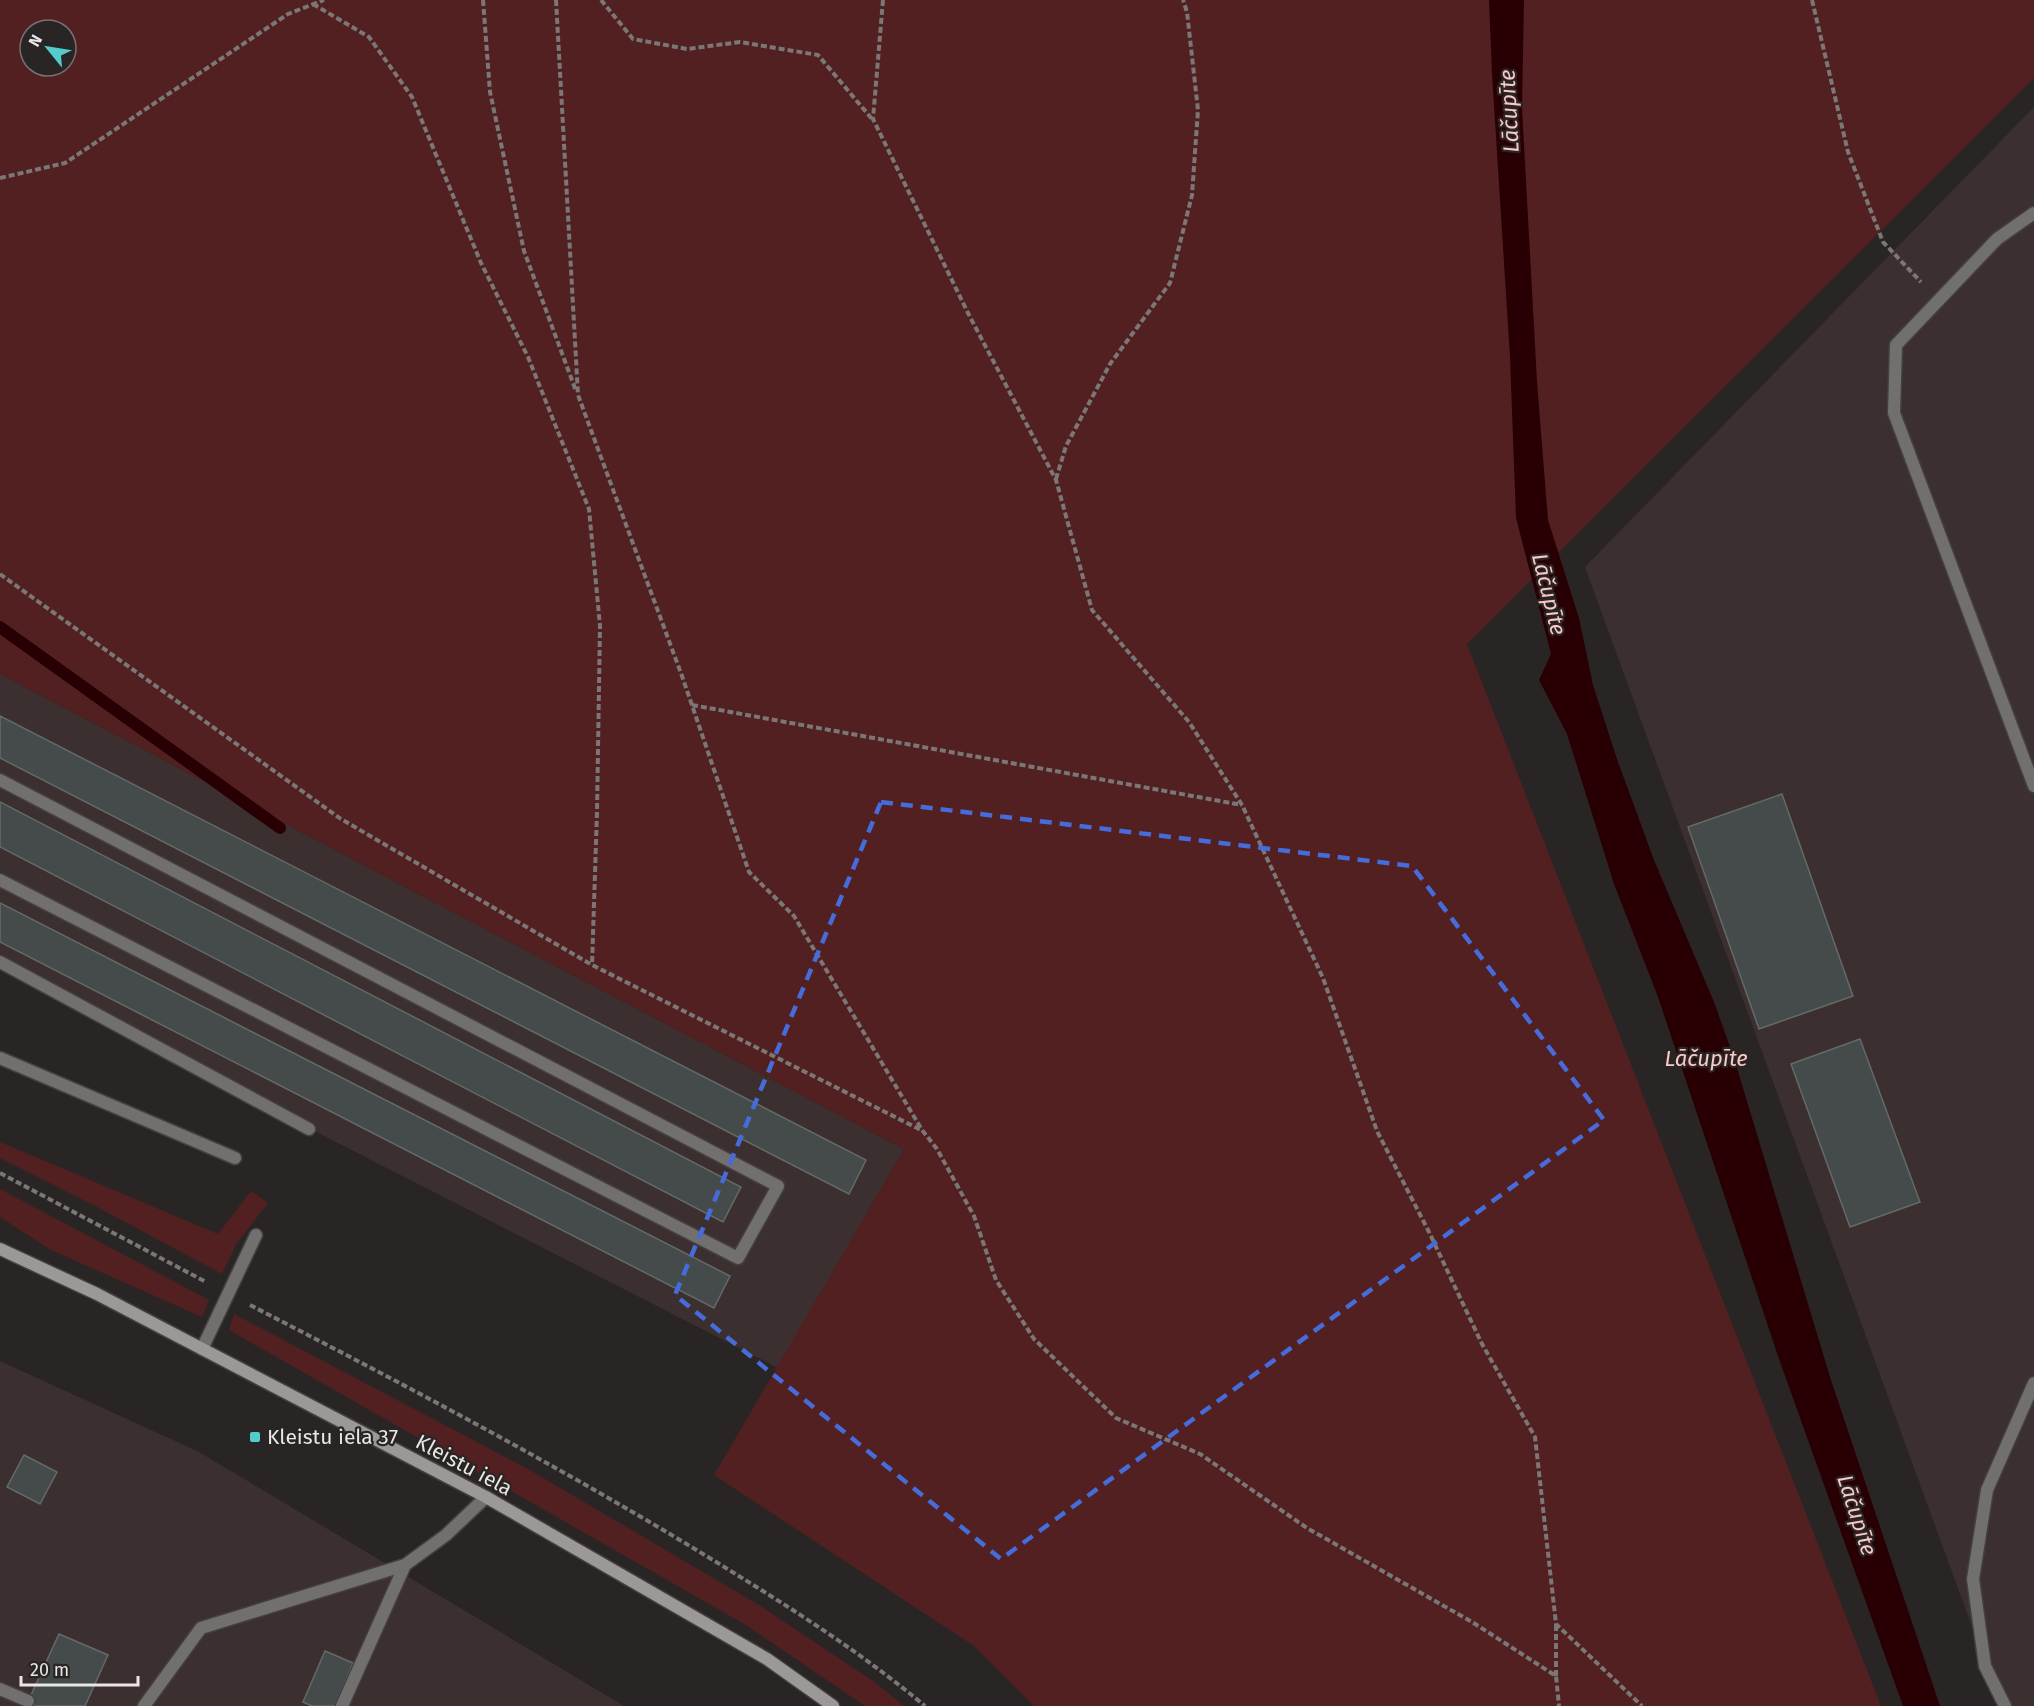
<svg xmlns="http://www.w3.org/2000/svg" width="2034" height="1706" viewBox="0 0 2034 1706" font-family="'Fira Sans',sans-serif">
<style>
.built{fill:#3b302f}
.green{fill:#522020;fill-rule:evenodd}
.water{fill:#280003}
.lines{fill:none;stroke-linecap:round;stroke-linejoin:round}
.stream{stroke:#280003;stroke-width:12}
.building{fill:#454b4b;stroke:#646969;stroke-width:1.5}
.lane-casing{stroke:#454040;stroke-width:15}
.secondary-casing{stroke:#454040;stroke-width:15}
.path{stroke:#7b7777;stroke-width:4;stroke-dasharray:6 3;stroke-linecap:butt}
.lane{stroke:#726f6f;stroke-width:12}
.secondary{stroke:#9c9898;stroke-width:12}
.marked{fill:none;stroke:#466cdb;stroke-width:4.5;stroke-dasharray:12 8;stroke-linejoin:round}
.poi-dot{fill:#52cdcc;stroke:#2a2525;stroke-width:2}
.labels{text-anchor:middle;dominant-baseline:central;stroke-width:4.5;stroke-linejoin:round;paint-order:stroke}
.poi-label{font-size:21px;fill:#e9e6e6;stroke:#2a2525;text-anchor:start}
.street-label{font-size:21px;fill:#e9e6e6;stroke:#2a2525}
.water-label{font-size:22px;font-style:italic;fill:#fcc8c5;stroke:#2a2525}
</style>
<rect width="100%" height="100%" fill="#2a2525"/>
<path class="built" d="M2034,107V1706H2001L1585,567Z
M0,674L904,1149L778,1368L0,970Z
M0,1361L199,1452L624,1706H0Z"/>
<path class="green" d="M0,0H2034V78L1467,644L1881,1706H1034L974,1646L714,1475L904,1149L0,674ZM30,30H66V66H30Z
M0,1142L218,1234L251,1191L268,1203L237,1243L222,1274L101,1209L0,1158Z
M0,1189L209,1300L202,1317L51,1250L0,1217Z
M234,1314L528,1469L759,1605L876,1683L904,1706H865L746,1625L229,1330Z"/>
<path class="water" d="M1489,0H1524L1522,108L1537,382L1548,520L1579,618L1593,685L1617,759L1654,860L1714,1002L1734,1058L1830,1377L1940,1706H1903L1779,1359L1658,997L1614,884L1567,734L1539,680L1551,654L1516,518L1510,357L1492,74Z"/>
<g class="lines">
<path class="stream" d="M0,627L280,828"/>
</g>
<path class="building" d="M0,716L866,1160L849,1194L0,758Z
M1782,794L1853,996L1759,1029L1688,827Z
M0,802L741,1187L723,1222L0,847Z
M0,903L730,1276L714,1308L0,942Z
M1860,1039L1920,1202L1850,1227L1791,1064Z
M24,1455L57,1472L40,1504L7,1487Z
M59,1634L108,1655L85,1706H26Z
M325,1651L353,1663L335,1706H312L303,1702Z"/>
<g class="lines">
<g class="lane-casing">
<path id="lane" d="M2034,213L1997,239L1896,345L1894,413L2034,786
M0,780L778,1186L738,1258L0,880
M0,962L309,1129
M0,1058L235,1158
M202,1349L256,1235
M0,1689L28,1701
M144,1706L201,1628L405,1565L446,1535L486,1497
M342,1706L405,1565
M2005,1706L1985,1666L1973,1579L1987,1490L2034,1383"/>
</g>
<g class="secondary-casing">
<path id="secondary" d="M0,1249L97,1294L486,1497L767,1659L833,1706"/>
</g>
<path class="path" d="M483,0L490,92L524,251L576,391
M556,0L578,395L682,676L749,872L794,916L922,1130L937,1149L974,1216L996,1280L1034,1339L1116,1418L1200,1454L1307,1528L1472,1622L1556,1676L1559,1706
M601,0L633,39L687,49L740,42L818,55L872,119
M883,0L873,119L969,315L1056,480L1092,610L1189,722L1242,805L1323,978L1377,1131L1429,1232L1482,1344L1535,1437L1556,1624L1642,1706
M1812,0L1848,152L1883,242L1921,282
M313,4L369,37L412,97L481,263L528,357L589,509L600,626L597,812L592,965
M0,178L65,163L288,14L324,0
M1056,479L1066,446L1110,364L1170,283L1192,195L1198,110L1187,12L1183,0
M0,574L341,819L592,965L921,1130
M692,705L1242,805
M0,1173L206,1282
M250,1305C405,1385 559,1466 708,1557C783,1603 857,1649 925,1706
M1556,1625V1676"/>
<use href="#lane" class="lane"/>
<use href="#secondary" class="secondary"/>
</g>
<path class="marked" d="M881,802L1412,866L1604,1120L1001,1559L675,1295Z"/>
<rect class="poi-dot" x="249" y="1431" width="12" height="12" rx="3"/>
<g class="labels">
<g class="poi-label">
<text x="267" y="1437">Kleistu iela 37</text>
</g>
<g class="street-label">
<text transform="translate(464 1465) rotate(28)">Kleistu iela</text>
</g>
<g class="water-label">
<text transform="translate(1509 111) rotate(-93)">Lāčupīte</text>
<text transform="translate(1549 594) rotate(76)">Lāčupīte</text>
<text x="1706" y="1058">Lāčupīte</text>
<text transform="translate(1857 1515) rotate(72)">Lāčupīte</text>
</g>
</g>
<g transform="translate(48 48) rotate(300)"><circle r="28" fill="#2a2525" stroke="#767272" stroke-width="1.5"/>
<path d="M0-4.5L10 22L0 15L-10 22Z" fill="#52cdcc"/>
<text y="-9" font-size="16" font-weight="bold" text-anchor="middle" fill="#e9e6e6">N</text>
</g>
<path d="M21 1676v9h117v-9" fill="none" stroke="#e9e6e6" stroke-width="3"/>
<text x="30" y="1676" font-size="18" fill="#e9e6e6" stroke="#2a2525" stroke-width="4.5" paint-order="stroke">20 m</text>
</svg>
